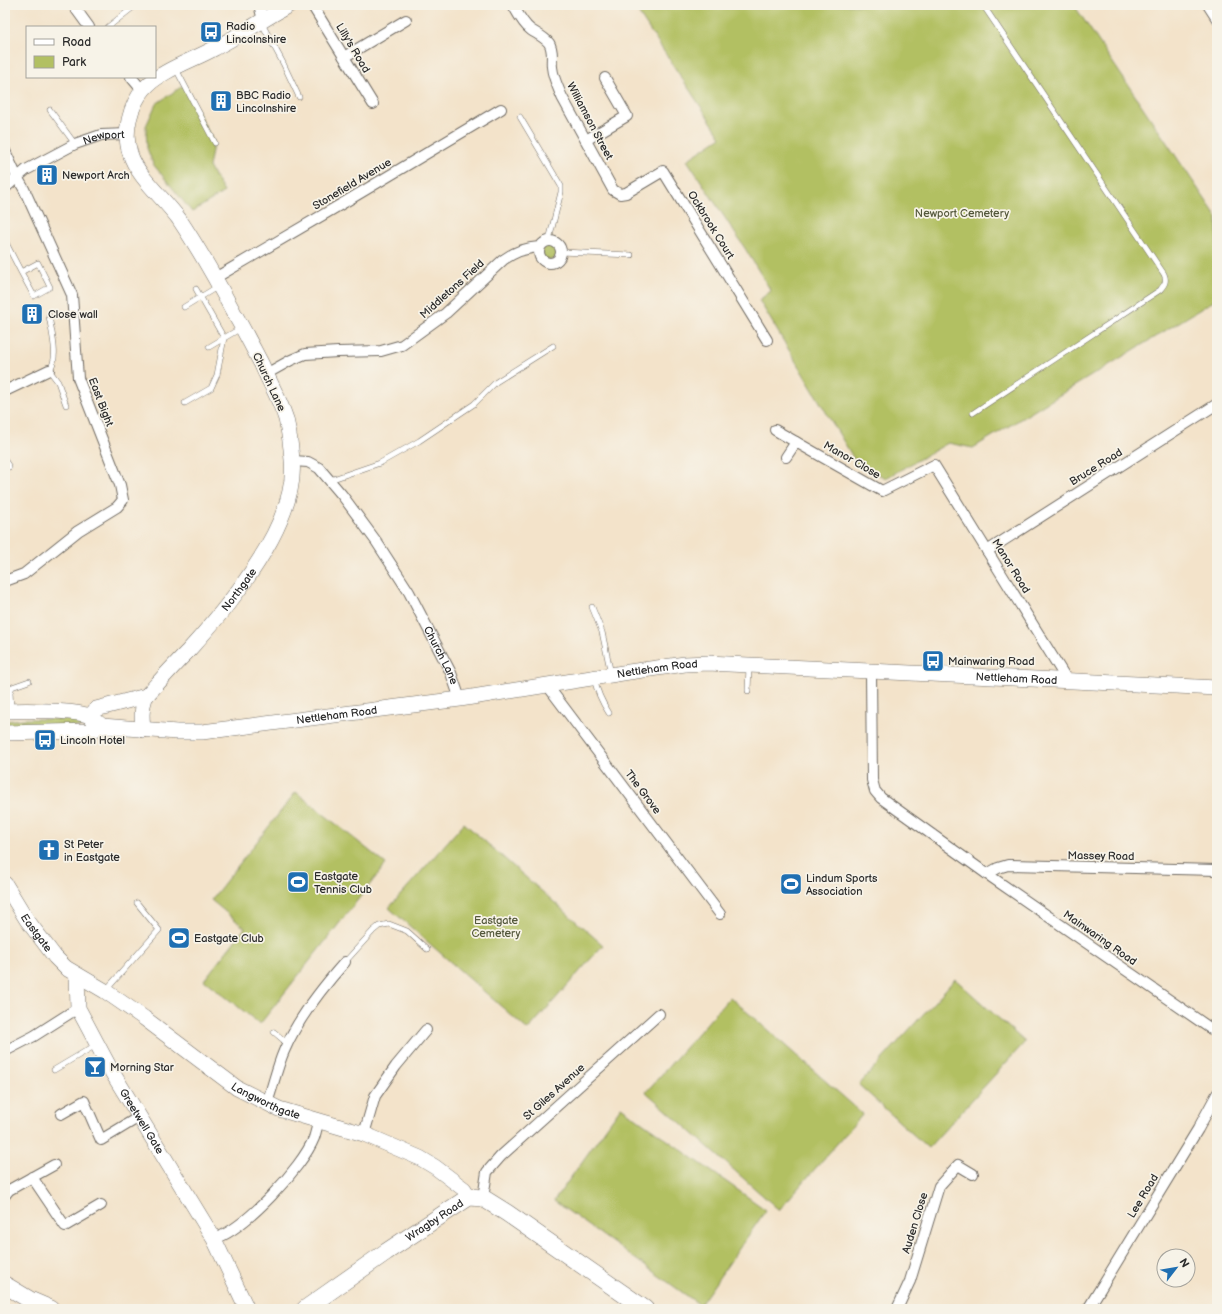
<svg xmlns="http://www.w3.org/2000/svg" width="1222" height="1314" viewBox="0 0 1222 1314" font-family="'Balsamiq Sans',sans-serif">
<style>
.green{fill:#b2c062;stroke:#6e7646}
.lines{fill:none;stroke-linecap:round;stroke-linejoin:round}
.lane-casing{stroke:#716b63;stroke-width:6}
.street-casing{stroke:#716b63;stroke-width:12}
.secondary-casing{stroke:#716b63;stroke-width:16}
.primary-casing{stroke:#716b63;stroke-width:18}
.lane{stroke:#fff;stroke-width:5}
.street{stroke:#fff;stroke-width:10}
.secondary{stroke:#fff;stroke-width:15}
.primary{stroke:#fff;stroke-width:17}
.labels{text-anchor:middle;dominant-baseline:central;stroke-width:3.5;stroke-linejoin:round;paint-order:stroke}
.poi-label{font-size:11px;fill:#2b2b2b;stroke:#f7f3e8;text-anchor:start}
.street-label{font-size:11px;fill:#2b2b2b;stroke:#f7f3e8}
.park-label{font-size:11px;fill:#54583c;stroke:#f7f3e8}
</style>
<rect width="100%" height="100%" fill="#f7f3e8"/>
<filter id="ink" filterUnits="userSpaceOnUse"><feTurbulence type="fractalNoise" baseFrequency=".025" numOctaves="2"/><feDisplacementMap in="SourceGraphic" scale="8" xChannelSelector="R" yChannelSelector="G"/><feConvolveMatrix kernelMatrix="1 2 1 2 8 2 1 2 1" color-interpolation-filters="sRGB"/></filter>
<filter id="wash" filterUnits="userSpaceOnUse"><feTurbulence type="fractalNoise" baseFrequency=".012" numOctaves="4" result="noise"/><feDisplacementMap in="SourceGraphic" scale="16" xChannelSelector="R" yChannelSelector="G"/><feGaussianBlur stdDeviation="0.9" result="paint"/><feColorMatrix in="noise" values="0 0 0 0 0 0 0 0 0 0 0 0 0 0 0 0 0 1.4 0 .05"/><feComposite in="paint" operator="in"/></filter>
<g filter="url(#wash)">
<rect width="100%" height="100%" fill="#f3e3ca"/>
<path class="green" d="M633,5H893L895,8L903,9L909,5H1074L1217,217V299L973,448L948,443L886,478L857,464L759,300L771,291L746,250L687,160L721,137Z
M184,85L214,143L213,145L209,167L224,192L192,212L153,164L147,148L146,126L156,104Z
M542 252a8 8 0 1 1 16 0a8 8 0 1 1-16 0Z
M23,719H74L93,722L94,726L5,730V721Z
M296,792L386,864L260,1024L204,980L245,928L211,900Z
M464,823L603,945L528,1030L389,908Z
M955,979L1025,1042L928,1148L859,1085Z
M730,997L863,1114L779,1210L646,1092Z
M621,1107L766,1210L700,1305L554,1201Z"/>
</g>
<g filter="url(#ink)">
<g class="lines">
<g class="lane-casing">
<path id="lane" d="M261,22L283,63L299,97
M108,27L136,5
M176,69L215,143
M50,110L75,144
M520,117L561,186V192L549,240
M5,241L21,272L38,263L50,287L34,296L21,272
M561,252L631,255
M184,307L217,287
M49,316C51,330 60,360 49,370L58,382L66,405
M209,347L241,328
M185,403L211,388L217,375L224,338L196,289
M973,413L1160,290C1165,284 1167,281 1164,274L983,5
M5,461L9,467
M330,480L380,463L419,441L474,404L496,382L553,346
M592,607L602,632L611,674
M594,678C597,692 601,701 609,713
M5,682L10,692
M748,691L749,666
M11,710L10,692L12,687L29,681
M345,962L373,931L379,926L389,924L407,931L427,949
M106,990L159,930L137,903
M274,1032L288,1044
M54,1070L96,1045"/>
</g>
<g class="street-casing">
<g id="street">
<path d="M73,5L89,27"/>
<path d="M259,5L263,20"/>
<path d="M312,5L373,104"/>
<path d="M513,5C518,14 523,24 531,30C537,34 544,37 549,43C554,51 551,59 552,67C553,78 558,87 562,97L613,190L620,194L626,193L663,171L767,340"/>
<path d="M1208,5L1217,19"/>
<path d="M344,57L406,20"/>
<path d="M131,77L142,90"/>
<path d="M586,140L627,116L605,78"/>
<path d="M5,151L17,177L24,189L72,295L78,378L120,485L123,500L117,507L78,531L24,574L5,581"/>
<path id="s1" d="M5,188L26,170L75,144L101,135L128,134"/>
<circle cx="550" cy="252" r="11"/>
<path d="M215,278L345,202L501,109"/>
<path d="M266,374L291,360L305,354L338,352L381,351L402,345L446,313L503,260C514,252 525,248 539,247"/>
<path d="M5,391L49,370"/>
<path d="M775,430L796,442"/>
<path d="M786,457L796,442L882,491L934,465L1067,680"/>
<path id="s2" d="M293,461L308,462L319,468L342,495L376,541L409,592L451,673L460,699"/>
<path d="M987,551L1217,404"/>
<path d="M871,670L872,780L875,791L881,798L987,874L1217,1033"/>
<path d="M547,685L720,914"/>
<path d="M987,874L998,868L1008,865L1217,870"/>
<path d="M5,1051L34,1036L78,1008"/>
<path d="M267,1103C273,1086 277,1067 284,1051C298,1018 321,989 345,962"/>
<path d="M61,1114L84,1101L101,1140L139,1117"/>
<path d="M364,1134L375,1096L396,1066L426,1030"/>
<path d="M32,1177L65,1226L101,1205"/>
<path d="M5,1195L9,1190L54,1165"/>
<path d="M483,1198L487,1172L501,1156L659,1014"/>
<path d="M214,1239C245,1229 302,1168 314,1138C316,1132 317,1126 319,1120"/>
<path d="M897,1309L910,1281L939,1186L958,1165L973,1174"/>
<path d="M1088,1309L1198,1129L1217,1094"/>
</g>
</g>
<g class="secondary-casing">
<g id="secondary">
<path d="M5,711C23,710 75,710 90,716C94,718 98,723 102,726"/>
<path d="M90,717L96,709L146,696"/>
<path id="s3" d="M143,730C142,719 141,709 145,698C148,693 153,689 157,684C167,673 177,662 188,651C228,607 299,523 292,460C291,446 289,432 286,419C280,400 270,383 262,365C253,348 244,330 234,313C217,281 199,249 179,219C164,198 137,177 130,153C123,133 130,105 144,89C159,71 194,60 215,48C240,35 264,19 289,5"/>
<path id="s4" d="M5,733L90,731L102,726L177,732H202L460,699L629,672L685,664L708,663L1217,688"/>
<path id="s5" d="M5,884L27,920L55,957L66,968L105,991L144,1018L237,1088L279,1109L364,1134L420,1158L435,1167L464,1189L469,1197"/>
<path id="s6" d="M77,975L78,1008L112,1072L214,1239L247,1309"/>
</g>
</g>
<g class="primary-casing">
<g id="primary">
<path d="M5,1285L30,1300L51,1309"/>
<path id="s7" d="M305,1309L386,1252L469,1197L483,1198L507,1213L645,1309"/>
</g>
</g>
<use href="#lane" class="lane"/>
<use href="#street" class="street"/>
<use href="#secondary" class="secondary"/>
<use href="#primary" class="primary"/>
</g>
</g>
<defs>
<g id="bus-square" transform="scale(1.15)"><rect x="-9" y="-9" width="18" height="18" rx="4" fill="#1f6fb2" stroke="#f7f3e8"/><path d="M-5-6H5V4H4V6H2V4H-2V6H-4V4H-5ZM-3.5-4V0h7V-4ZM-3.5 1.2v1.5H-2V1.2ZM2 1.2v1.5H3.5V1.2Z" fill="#fff"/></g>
<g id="building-square" transform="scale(1.15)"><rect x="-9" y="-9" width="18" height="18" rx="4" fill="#1f6fb2" stroke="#f7f3e8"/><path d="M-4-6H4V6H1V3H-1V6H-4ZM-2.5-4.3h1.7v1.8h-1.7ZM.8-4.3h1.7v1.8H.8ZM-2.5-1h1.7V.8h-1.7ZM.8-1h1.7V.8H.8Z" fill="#fff"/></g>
<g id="church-square" transform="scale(1.15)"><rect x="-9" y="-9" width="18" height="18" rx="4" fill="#1f6fb2" stroke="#f7f3e8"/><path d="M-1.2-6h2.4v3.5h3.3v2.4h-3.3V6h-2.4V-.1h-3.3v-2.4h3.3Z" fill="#fff"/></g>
<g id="stadium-square" transform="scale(1.15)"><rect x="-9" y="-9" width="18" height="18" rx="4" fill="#1f6fb2" stroke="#f7f3e8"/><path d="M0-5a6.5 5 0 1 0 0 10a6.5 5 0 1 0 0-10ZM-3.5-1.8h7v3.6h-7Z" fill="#fff"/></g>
<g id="bar-square" transform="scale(1.15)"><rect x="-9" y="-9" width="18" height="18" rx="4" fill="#1f6fb2" stroke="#f7f3e8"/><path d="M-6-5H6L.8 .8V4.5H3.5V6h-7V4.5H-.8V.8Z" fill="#fff"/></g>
</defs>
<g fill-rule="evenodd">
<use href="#bus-square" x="211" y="32"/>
<use href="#building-square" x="221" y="101"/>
<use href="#building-square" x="47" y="175"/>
<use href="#building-square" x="32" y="314"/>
<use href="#bus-square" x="933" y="661"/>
<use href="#bus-square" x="45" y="740"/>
<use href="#church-square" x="49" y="850"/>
<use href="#stadium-square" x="298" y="882"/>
<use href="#stadium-square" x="791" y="884"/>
<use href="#stadium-square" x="179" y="938"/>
<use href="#bar-square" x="95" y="1067"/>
</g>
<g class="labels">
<g class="poi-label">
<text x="226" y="26">Radio<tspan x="226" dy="13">Lincolnshire</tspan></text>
<text x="236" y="95">BBC Radio<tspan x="236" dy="13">Lincolnshire</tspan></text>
<text x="62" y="175">Newport Arch</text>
<text x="48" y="314">Close wall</text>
<text x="948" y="661">Mainwaring Road</text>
<text x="60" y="740">Lincoln Hotel</text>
<text x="64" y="844">St Peter<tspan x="64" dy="13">in Eastgate</tspan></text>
<text x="314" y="876">Eastgate<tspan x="314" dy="13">Tennis Club</tspan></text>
<text x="806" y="878">Lindum Sports<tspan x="806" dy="13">Association</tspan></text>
<text x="194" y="938">Eastgate Club</text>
<text x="110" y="1067">Morning Star</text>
</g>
<g class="street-label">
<text transform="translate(353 48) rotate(59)">Lilly's Road</text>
<text transform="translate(590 121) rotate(62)">Williamson Street</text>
<text stroke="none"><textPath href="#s1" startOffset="113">Newport</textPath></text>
<text transform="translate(352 184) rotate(-31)">Stonefield Avenue</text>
<text transform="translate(711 225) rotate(58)">Ockbrook Court</text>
<text transform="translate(452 289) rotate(-42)">Middletons Field</text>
<text transform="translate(269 382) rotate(65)">Church Lane</text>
<text transform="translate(101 402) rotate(69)">East Bight</text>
<text transform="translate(852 460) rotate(30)">Manor Close</text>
<text transform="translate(1096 467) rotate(-32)">Bruce Road</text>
<text transform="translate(1011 566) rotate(58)">Manor Road</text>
<text stroke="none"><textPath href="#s3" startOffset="176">Northgate</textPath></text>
<text stroke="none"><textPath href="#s2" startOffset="252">Church Lane</textPath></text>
<text stroke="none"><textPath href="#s4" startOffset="658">Nettleham Road</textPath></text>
<text stroke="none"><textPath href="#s4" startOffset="1018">Nettleham Road</textPath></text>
<text stroke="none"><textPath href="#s4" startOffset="334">Nettleham Road</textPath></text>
<text transform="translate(643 792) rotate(53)">The Grove</text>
<text transform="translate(1101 856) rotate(1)">Massey Road</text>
<text stroke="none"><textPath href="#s5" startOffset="58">Eastgate</textPath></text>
<text transform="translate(1100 938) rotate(35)">Mainwaring Road</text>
<text transform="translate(554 1092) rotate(-42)">St Giles Avenue</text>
<text stroke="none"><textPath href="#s5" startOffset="345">Langworthgate</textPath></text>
<text stroke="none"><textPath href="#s6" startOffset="163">Greetwell Gate</textPath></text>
<text transform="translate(1143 1196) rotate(-59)">Lee Road</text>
<text stroke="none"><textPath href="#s7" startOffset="157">Wragby Road</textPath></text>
<text transform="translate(915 1223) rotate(-73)">Auden Close</text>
</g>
<g class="park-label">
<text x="962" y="213">Newport Cemetery</text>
<text x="496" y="920">Eastgate<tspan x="496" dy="13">Cemetery</tspan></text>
</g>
</g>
<rect width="1222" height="1314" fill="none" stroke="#f7f3e8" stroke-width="20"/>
<rect x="26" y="26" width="130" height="52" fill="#f7f3e8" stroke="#a5a39c"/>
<rect x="34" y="39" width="20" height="6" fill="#ffffff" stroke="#a5a39c"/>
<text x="62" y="46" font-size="12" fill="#2b2b2b">Road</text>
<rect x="34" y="56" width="20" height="12" fill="#b2c062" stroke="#a5a39c"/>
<text x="62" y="66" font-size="12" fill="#2b2b2b">Park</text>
<g transform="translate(1176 1268) rotate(59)"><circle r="19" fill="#f7f3e8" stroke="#a5a39c"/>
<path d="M0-3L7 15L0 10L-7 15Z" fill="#1f6fb2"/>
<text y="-6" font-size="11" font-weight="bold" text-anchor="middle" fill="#2b2b2b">N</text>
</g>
</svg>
